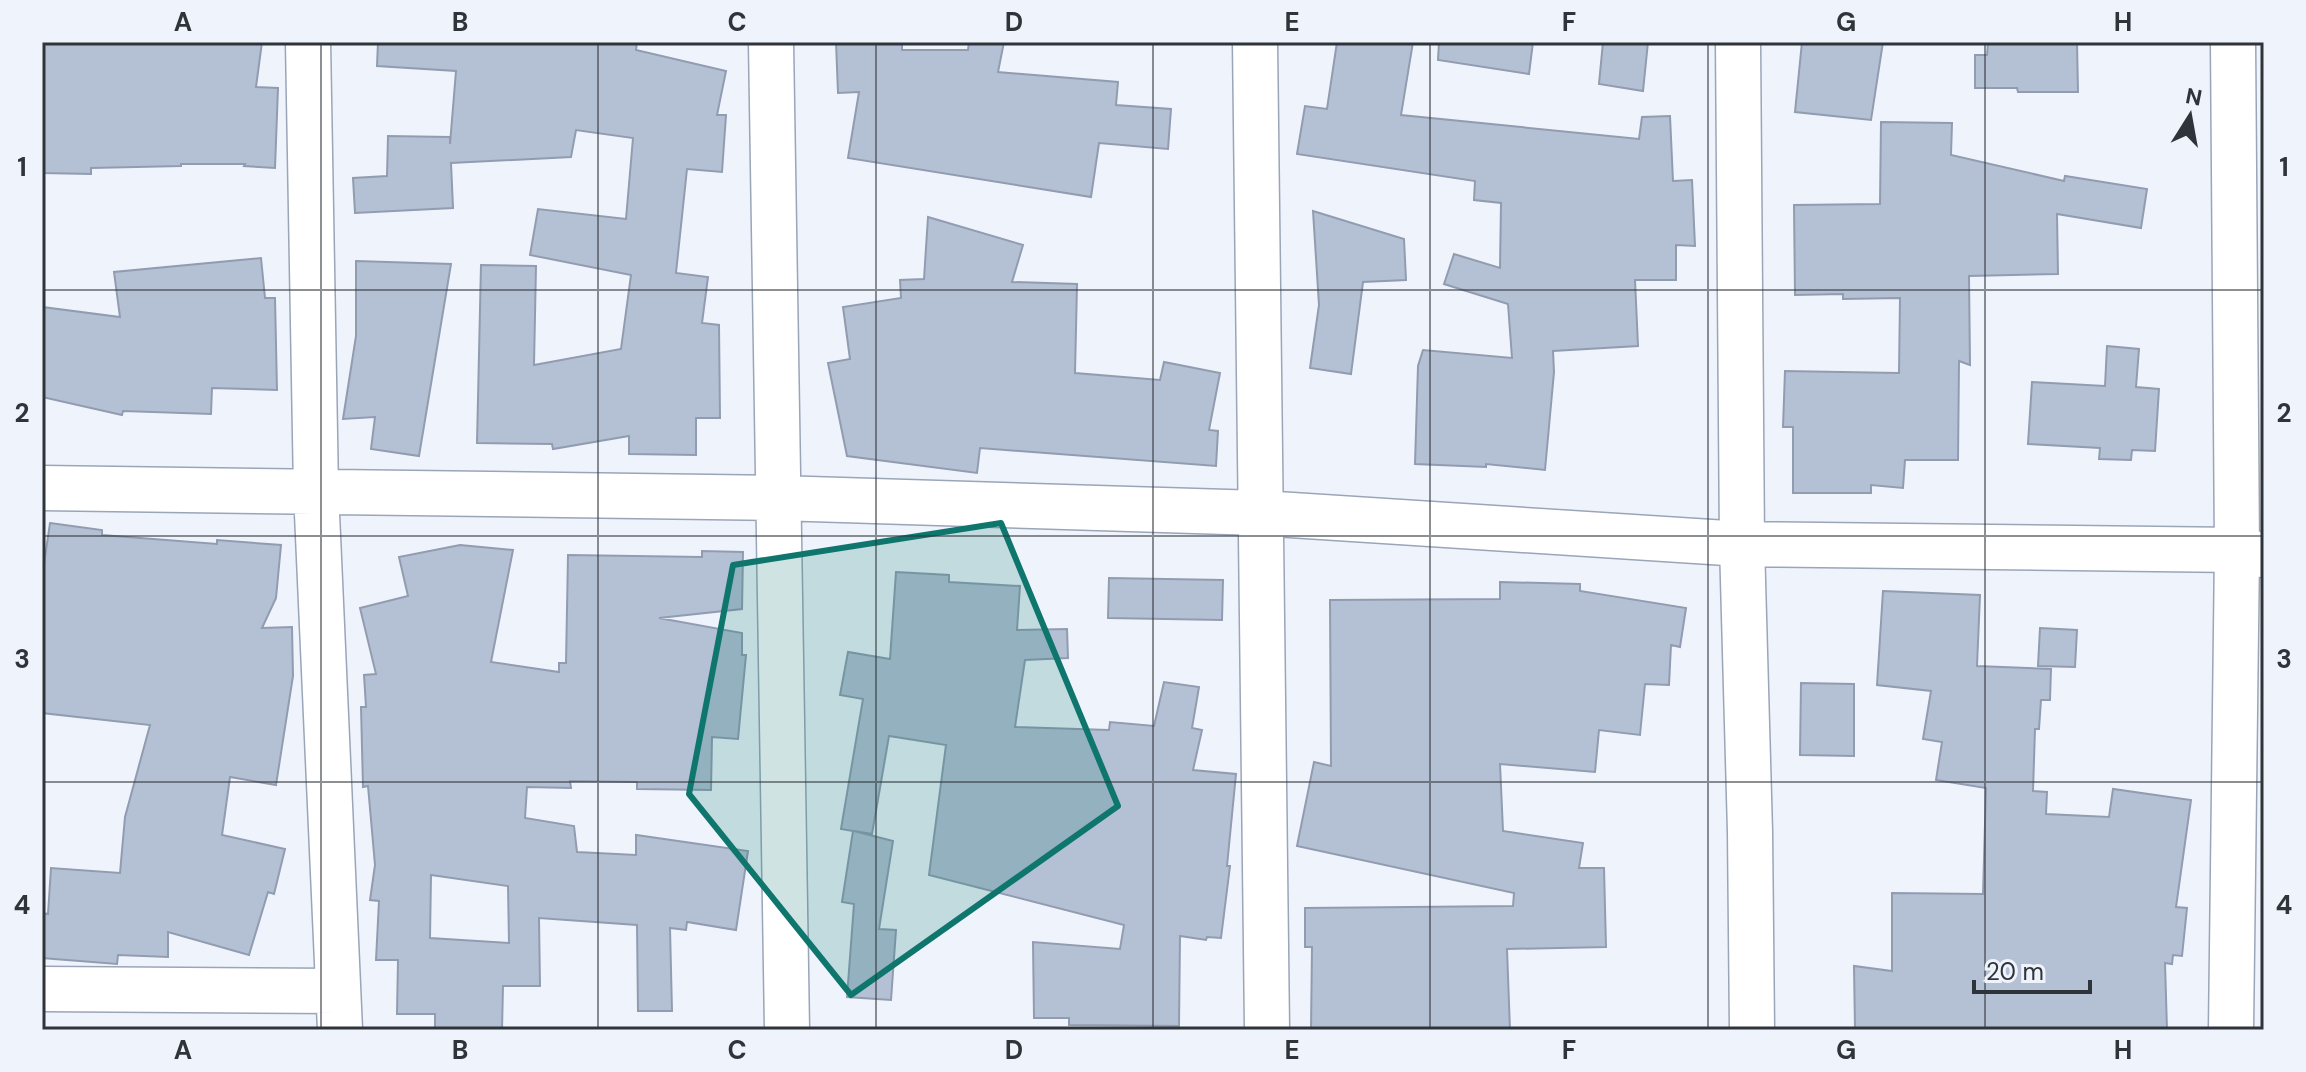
<svg xmlns="http://www.w3.org/2000/svg" width="2306" height="1072" viewBox="0 0 2306 1072" font-family="'DM Sans',sans-serif">
<style>
.building{fill:#b4c0d4;stroke:#919cb0;stroke-width:2;fill-rule:evenodd}
.lines{fill:none;stroke-linecap:round;stroke-linejoin:round}
.minor-casing{stroke:#9aa5b8;stroke-width:47}
.minor{stroke:#fff;stroke-width:44}
.marked{fill:#0f766e;fill-opacity:0.2;stroke:#0f766e;stroke-width:6;stroke-linejoin:round}
.grid{fill:none;stroke:#2f343b;stroke-width:2;stroke-opacity:0.55}
.neatline{fill:none;stroke:#2f343b;stroke-width:3}
.grid-label{font-size:26px;text-anchor:middle;font-weight:bold;fill:#2f343b}
</style>
<rect width="100%" height="100%" fill="#eff4fc"/>
<path class="building" d="M42,42H262L256,87L278,88L275,168L244,166L245,164H181V166L91,168V174L42,173Z
M378,42H637L636,50L726,71L717,115H726L722,172L687,169L676,273L708,277L702,323L719,325L720,418H696V455L629,454V436L553,449L552,444L477,443L481,265L536,266L534,365L621,349L631,275L530,255L538,209L626,219L633,138L576,130L571,157L451,163L453,208L355,213L353,178L387,176L388,136L450,137V144L456,71L377,66Z
M836,42H902V50H968L969,42H1004L998,72L1118,82L1116,105L1171,109L1168,149L1099,143L1091,197L848,158L859,92L838,93Z
M1337,42H1413L1401,115L1639,139L1642,117L1670,116L1673,181L1692,180L1695,246L1676,245V280H1635L1638,346L1553,351L1554,372L1545,470L1486,464V467L1415,464L1418,366L1423,350L1512,358L1508,304L1444,284L1454,254L1500,268L1501,203L1474,200L1475,181L1297,154L1305,106L1327,109Z
M1439,42H1533L1529,74L1438,60Z
M1603,42H1648L1643,91L1599,84Z
M1802,42H1883L1871,120L1795,112Z
M1988,42H2077L2078,92H2018L2017,88H1975V55H1987Z
M1881,122L1952,123L1951,155L2064,181L2065,176L2147,189L2141,228L2057,214L2058,274L1969,276L1970,365L1959,361L1958,460H1905L1903,488L1871,485V493H1793V427H1783L1785,371L1899,373L1900,298L1843,299V294L1795,295L1794,205L1880,204Z
M1313,211L1404,239L1406,280L1363,282L1351,374L1310,368L1319,305Z
M928,217L1023,245L1012,282L1077,284L1075,373L1160,380L1164,362L1220,373L1209,430L1218,431L1216,466L980,448L977,473L847,456L828,363L850,359L843,307L901,298L900,280L924,279Z
M261,258L265,298H275L277,390L212,388L211,414L123,411L122,415L42,397V307L120,317L114,272Z
M356,261L451,264L419,456L371,449L375,417L343,419L356,336Z
M2107,346L2139,349L2136,387L2159,389L2155,451L2132,450L2131,460L2099,459L2100,448L2028,444L2032,382L2105,386Z
M50,523L102,530V535L217,544V540L281,545L276,598L262,628L292,627L293,676L276,785L230,777L222,835L285,849L274,894L268,892L249,955L168,932V957L118,955L117,964L42,958V913L48,914L51,868L120,873L125,817L150,725L42,713V577Z
M460,545L513,550L491,662L559,672V663H566L568,555L702,557V551L743,552L742,609L659,618L742,633V655H746L738,739L712,737L711,790L637,789V782L570,781L571,788L527,787L525,818L574,826L577,852L636,855V835L748,851L736,930L687,922L686,930L670,928L672,1011H638L637,925L539,918L540,986H503L502,1030H435V1014H397L398,960H376L379,901L370,900L375,865L368,786L363,787L361,707H366L364,675L376,674L360,608L408,596L399,557ZM431,875L508,886L509,943L430,938Z
M896,572L949,575V582L1020,586L1017,630L1067,629L1068,658L1025,660L1015,727L1109,730L1110,722L1154,726L1164,682L1199,687L1192,728L1202,730L1193,770L1236,774L1227,866H1230L1221,938L1207,937L1206,940L1180,936L1179,1026L1069,1025V1018H1034L1033,942L1120,949L1124,925L929,875L946,745L889,736L872,834L854,831L893,841L879,929L896,930L891,1000L847,997L854,904L842,902L853,831L841,829L863,699L840,695L848,652L890,659Z
M1109,578L1223,580L1222,620L1108,618Z
M1500,582L1580,584V591L1686,608L1680,647L1671,645L1669,685L1645,684L1640,735L1599,730L1595,772L1500,764L1503,831L1583,843L1579,868H1604L1606,947L1507,949L1510,1030H1311L1312,947H1305V908L1513,906L1514,893L1297,846L1314,762L1331,766L1330,600L1500,599Z
M1883,591L1980,595L1977,666L2051,669L2050,700H2041L2039,729H2035L2033,791L2047,792L2046,814L2109,817L2113,789L2191,800L2176,907L2187,908L2182,956L2173,955L2172,964L2165,963L2167,1030H1855L1854,966L1892,971V893L1983,894L1986,788L1936,780L1942,742L1923,739L1931,691L1877,685Z
M2040,628L2077,630L2075,667L2038,666Z
M1801,683L1854,684V756L1800,755Z"/>
<g class="lines">
<g class="minor-casing">
<path id="minor" d="M308,42L316,491L340,1030
M771,42L787,1030
M1255,42L1267,1030
M1738,42L1742,544L1750,832L1752,1030
M42,488L778,498L1260,513L1742,544L2237,550L2264,555
M42,989L338,991
M2231,1030L2237,550L2233,42"/>
</g>
<use href="#minor" class="minor"/>
</g>
<path class="marked" d="M1001,523L1118,806L851,995L689,794L733,565Z"/>
<path class="grid" d="M321,42V1030M598,42V1030M876,42V1030M1153,42V1030M1430,42V1030M1708,42V1030M1985,42V1030M42,290H2264M42,536H2264M42,782H2264"/>
<rect width="2306" height="1072" fill="none" stroke="#eff4fc" stroke-width="88"/>
<g transform="translate(2190 116) rotate(11)" stroke="#eff4fc" stroke-width="6" paint-order="stroke">
<path d="M0-6L14 30L0 20L-14 30Z" fill="#2f343b"/>
<text y="-12" font-size="22" font-weight="bold" text-anchor="middle" fill="#2f343b">N</text>
</g>
<path d="M1974 980v12h116v-12" fill="none" stroke="#2f343b" stroke-width="4"/>
<text x="1986" y="980" font-size="24" fill="#2f343b" stroke="#eff4fc" stroke-width="6" paint-order="stroke">20 m</text>
<rect x="44" y="44" width="2218" height="984" class="neatline"/>
<g class="grid-label">
<text x="183" y="31">A</text>
<text x="460" y="31">B</text>
<text x="737" y="31">C</text>
<text x="1014" y="31">D</text>
<text x="1292" y="31">E</text>
<text x="1569" y="31">F</text>
<text x="1846" y="31">G</text>
<text x="2123" y="31">H</text>
<text x="22" y="176">1</text>
<text x="2284" y="176">1</text>
<text x="22" y="422">2</text>
<text x="2284" y="422">2</text>
<text x="22" y="668">3</text>
<text x="2284" y="668">3</text>
<text x="22" y="914">4</text>
<text x="2284" y="914">4</text>
<text x="183" y="1059">A</text>
<text x="460" y="1059">B</text>
<text x="737" y="1059">C</text>
<text x="1014" y="1059">D</text>
<text x="1292" y="1059">E</text>
<text x="1569" y="1059">F</text>
<text x="1846" y="1059">G</text>
<text x="2123" y="1059">H</text>
</g>
</svg>
